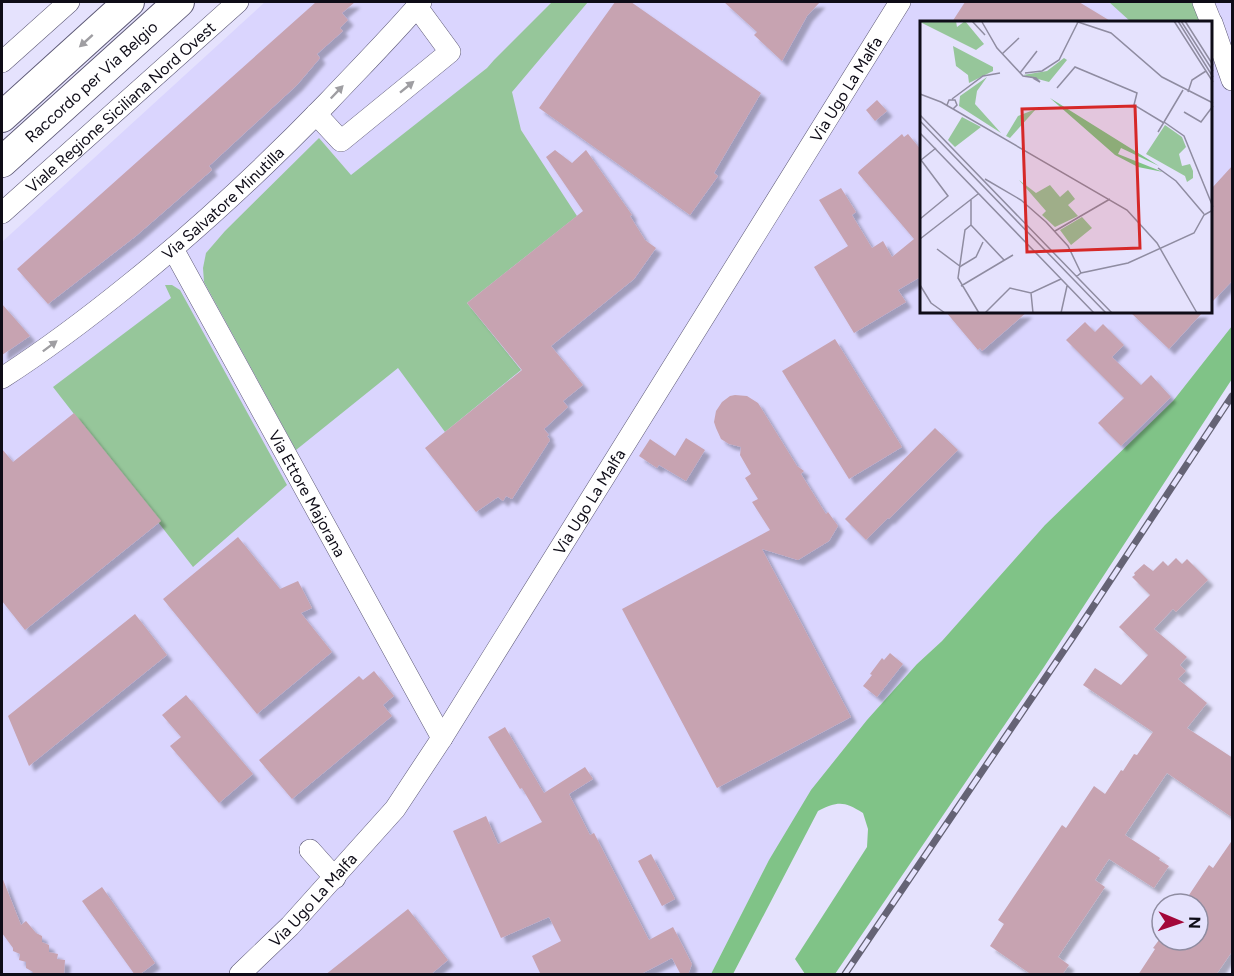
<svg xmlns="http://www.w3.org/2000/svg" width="1234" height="976" viewBox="0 0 1234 976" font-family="Figtree,sans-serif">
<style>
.built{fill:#dad5fe;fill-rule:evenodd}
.green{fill:#96c69a}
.forest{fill:#80c387}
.building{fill:#c7a3b1;filter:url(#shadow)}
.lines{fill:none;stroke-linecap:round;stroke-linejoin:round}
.minor-casing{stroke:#5d5976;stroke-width:22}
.highway-casing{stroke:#5d5976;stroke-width:32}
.minor{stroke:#fff;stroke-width:21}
.highway{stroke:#fff;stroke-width:30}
.rail-casing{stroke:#656375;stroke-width:7}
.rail{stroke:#e5e2fd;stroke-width:4.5;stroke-dasharray:14;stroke-linecap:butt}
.oneway{fill:#9f9ea2}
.labels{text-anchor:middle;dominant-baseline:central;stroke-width:5;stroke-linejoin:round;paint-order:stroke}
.street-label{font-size:16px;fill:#0e0c17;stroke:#e5e2fd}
.inset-road{fill:none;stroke:#8f8ca1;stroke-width:1.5}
.view{fill:#d62828;fill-opacity:0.15;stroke:#d62828;stroke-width:3}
.inset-edge{fill:none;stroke:#0e0c17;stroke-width:3}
</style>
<defs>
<filter id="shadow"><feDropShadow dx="5.5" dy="5.5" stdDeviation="1.5" flood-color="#0004"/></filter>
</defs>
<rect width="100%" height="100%" fill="#e5e2fd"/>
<path class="built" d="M265,2H1232V326L1173,401L1045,525L942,641L917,664L769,860L711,974H2V242ZM922,22H1212V312H922Z"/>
<path class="green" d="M552,2H588L512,92L521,130L577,216L467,303L521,370L445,432L398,368L296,450L204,282L203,268L206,253L225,231L319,138L351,175L487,68L494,60Z
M1109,2H1195L1203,22H1131Z
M165,285H172L180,290L287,485L193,567L53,387L171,298Z"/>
<path class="forest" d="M1232,326V379L1044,667L835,974H805L795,959L867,847L868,829L863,813C844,801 838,801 818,811L733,974H711L769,860L811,790L867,720L917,664L942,641L1045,525L1173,401Z"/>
<path class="building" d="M316,2H355L342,13L348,20L340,28L343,31L317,54L320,58L297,85L209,166L212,170L136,236L48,304L17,269Z
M615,2H631L761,93L714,173L718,176L690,215L539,108Z
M724,2H820L807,16L782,61L754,35L757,32Z
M965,2H1079L1112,22H952Z
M877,100L887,111L875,121L866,110Z
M902,134L904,137L908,134L922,151V276L898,290L906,302L854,333L814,267L848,246L819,200L841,188L856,212L852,215L872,248L883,241L892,257L914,239L858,173L859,171Z
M555,150L572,163L586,150L632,215L630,216L645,240L656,248L634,279L551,346L583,385L563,401L568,407L544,429L549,435L547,436L550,440L512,499L506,496L503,501L498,497L476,512L425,448L522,370L467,303L583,211L546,157Z
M1233,165V280L1212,302V188Z
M2,304L30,336L2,355Z
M946,312H1027L982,351L980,348L978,350Z
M1130,312H1203L1169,349Z
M1085,322L1095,332L1103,324L1124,345L1112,357L1141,385L1151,375L1171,397L1121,446L1098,423L1124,398L1066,340Z
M835,339L902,447L849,479L782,371Z
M735,395L747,396L758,403L797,466L804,471L801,474L826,514L828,512L838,526L829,541L798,560L762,549L851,717L717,788L622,609L770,530L752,502L758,499L745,478L751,474L740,455L741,447L729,444L721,439L716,428L714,422L716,411L722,402L730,396Z
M74,413L161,521L25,630L2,601V449L13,462Z
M935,428L958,450L889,519L888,518L866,540L845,519Z
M686,438L705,450L686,481L659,465L657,468L639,456L650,439L675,456Z
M238,537L280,589L298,581L312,608L301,613L332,652L257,714L163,599Z
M1176,558L1182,564L1187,559L1208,580L1176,612L1173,609L1154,629L1187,657L1180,665L1186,671L1178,679L1207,703L1187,728L1233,758V818L1167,773L1125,835L1160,858L1159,860L1169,866L1154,888L1109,859L1095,880L1105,887L1058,957L1069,965L1062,975H1032L990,946L1004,924L998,920L1062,825L1066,828L1094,786L1105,794L1121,770L1123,771L1134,754L1137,755L1153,732L1083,685L1095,668L1121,685L1148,655L1119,627L1150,595L1132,577L1135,575L1134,573L1144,564L1153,571L1163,561L1168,566Z
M135,614L167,655L29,766L8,716Z
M890,653L903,664L877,697L863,686L872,675L870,674L882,658L884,660Z
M374,671L394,696L383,705L392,716L292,799L259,760L359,676L363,680Z
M186,695L253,774L219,803L170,746L181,737L162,715Z
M505,727L544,793L585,767L593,779L569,794L590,835L594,833L649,940L673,927L692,964L688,975H681L672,958L639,975H541L532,956L561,941L549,917L501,938L453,831L486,816L498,844L542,822L522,788L520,789L488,737Z
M1233,839V950L1216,975H1138L1155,949L1153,948L1159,940H1198V904H1183L1209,865L1213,868Z
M651,854L675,899L662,906L638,861Z
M2,877L21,925L26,921L36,933L42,936V942L49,945V952L58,954L57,959L65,960L64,975H33V972L26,968V962L19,960L20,954L13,951V948L2,933Z
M102,887L155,963L139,975H135L82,901Z
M408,909L448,960L430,975H325Z"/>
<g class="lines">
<g class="minor-casing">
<g id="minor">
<path d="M1203,2L1211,22"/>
<path d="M1212,23L1232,80"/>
<path d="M2,62L69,2"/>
<path d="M316,114L341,141L450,52L417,7"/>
<path id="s1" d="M2,213L238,2"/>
<path id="s2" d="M173,249L442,738"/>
<path id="s3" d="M2,378C47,349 88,318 130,284C201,227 265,167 328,102C359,69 392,36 421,2"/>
<path d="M310,850L335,878"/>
<path id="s4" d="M240,974L290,926L395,809L442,738L900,2"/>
</g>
</g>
<g class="highway-casing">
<g id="highway">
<path d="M2,117L129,2"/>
<path id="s5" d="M2,162L179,2"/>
</g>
</g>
<use href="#minor" class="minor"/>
<use href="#highway" class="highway"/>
<g class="rail-casing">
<path id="rail" d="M845,974L1073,637L1232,396"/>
</g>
<use href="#rail" class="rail"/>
</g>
<defs><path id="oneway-solid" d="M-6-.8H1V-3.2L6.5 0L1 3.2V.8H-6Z" transform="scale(1.5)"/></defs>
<g class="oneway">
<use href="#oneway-solid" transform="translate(86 41) rotate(138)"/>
<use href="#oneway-solid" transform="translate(407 87) rotate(-39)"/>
<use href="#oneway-solid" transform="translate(337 92) rotate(-46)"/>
<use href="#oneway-solid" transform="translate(50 346) rotate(-37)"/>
</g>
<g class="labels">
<g class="street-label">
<text stroke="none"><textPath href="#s5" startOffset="120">Raccordo per Via Belgio</textPath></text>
<text stroke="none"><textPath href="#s4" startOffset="1076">Via Ugo La Malfa</textPath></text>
<text stroke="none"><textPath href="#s1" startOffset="159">Viale Regione Siciliana Nord Ovest</textPath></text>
<text stroke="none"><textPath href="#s3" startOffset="282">Via Salvatore Minutilla</textPath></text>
<text stroke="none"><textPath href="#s2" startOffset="279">Via Ettore Majorana</textPath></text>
<text stroke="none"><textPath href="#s4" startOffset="590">Via Ugo La Malfa</textPath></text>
<text stroke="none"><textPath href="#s4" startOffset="104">Via Ugo La Malfa</textPath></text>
</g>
</g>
<g transform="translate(920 21)">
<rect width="292" height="292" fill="#e5e2fd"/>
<path d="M36,0L37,6L45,0L64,23L56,29L0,1ZM33,25L73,46V50L49,62L48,54L36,45ZM144,37L147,39L129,61L103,54L127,50ZM67,56L57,70L55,83L81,112L39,85L40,75ZM116,88L90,117L86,115L98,95ZM42,96L61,106L35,126L28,119ZM245,104L262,116L266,126L259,133L262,145L270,143L273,150V157L267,161L265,155L226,133ZM99,159L116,172L130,164L140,176L148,169L155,178L148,184L158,195L135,206L122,194L126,190ZM162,196L172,207L151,224L140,209Z" fill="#96c69a"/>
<path d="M130,77L239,145L201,127L198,133L243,151L218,146L195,134Z" fill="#80c387"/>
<path class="inset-road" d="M52,0L65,14M53,0H75M155,0L191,12L242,56L293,82M254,0L293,61M258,0L293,56M261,0L293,50M265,0L293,44M62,1L77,27L103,55L116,57L120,61L113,57M82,33L99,17M100,52L117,30M105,52L122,50L139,39L158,1M137,67L155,46L217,72L214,84L244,102M268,71L272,59L286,50M0,73L21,81M32,78L63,55L80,52M21,81L207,189L237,222L277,292M27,84L29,79H35L37,84L33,88M264,91L281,101L293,85M0,94L192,292M0,100L186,292M244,101L263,69M238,111L244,101L264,115L293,186M0,112L174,292M1,139L16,127M238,147L256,160L284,193M65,158L101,179L126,201L148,225L161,252M51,179V204L45,209L38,257L59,292M0,198L28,175L1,139M51,204L84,239M135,210L190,178M0,218L58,173M17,228L41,246M41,245L56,236L63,221M156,256L161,252L208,242L274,212L284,194L293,189M0,264L11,282L25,292M41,265L93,234M111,272L113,292M65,292L90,267L111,272L141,258M141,292L147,265"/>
<path class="view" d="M215,85L220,227L107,231L102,88Z"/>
<rect width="292" height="292" class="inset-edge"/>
</g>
<rect width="1234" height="976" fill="none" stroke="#0e0c17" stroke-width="6"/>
<g transform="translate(1180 922) rotate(92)"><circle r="28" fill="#e5e2fd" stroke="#8f8ca1" stroke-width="1.5"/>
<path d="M0-4.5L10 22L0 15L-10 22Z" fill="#a3073a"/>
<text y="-9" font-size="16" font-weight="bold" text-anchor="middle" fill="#0e0c17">N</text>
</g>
</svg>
